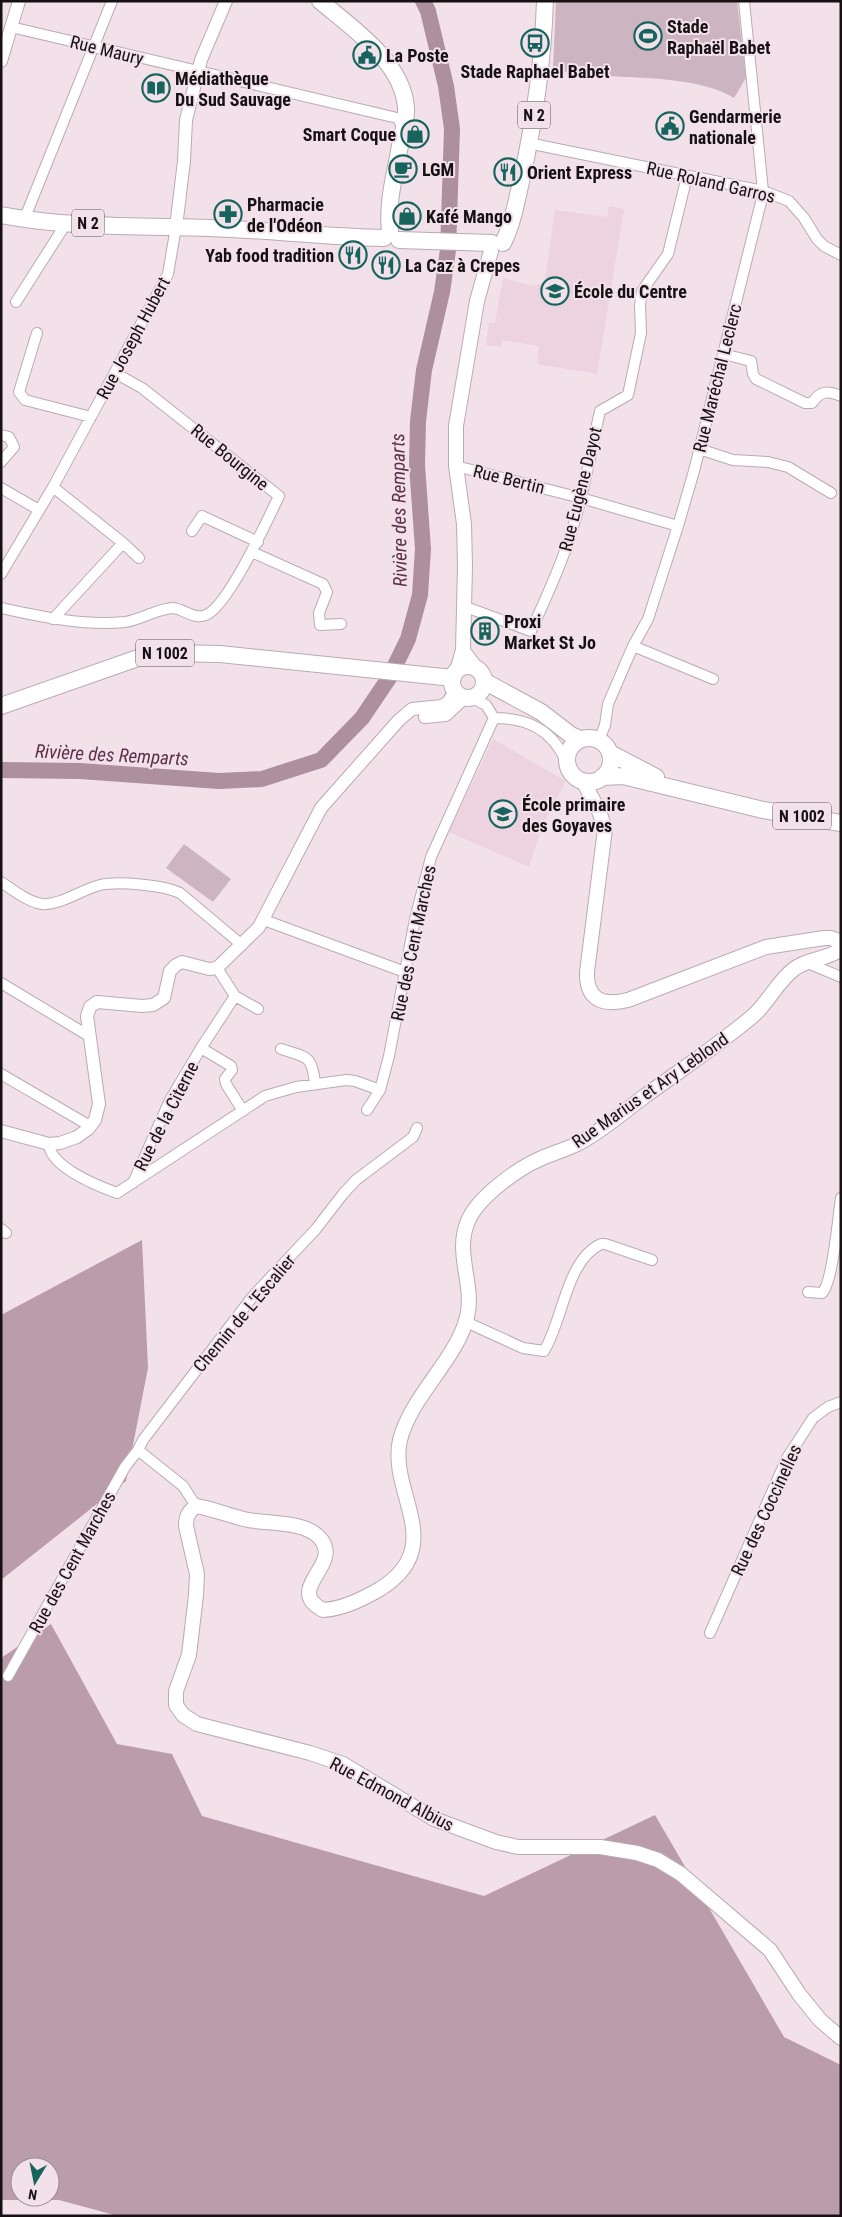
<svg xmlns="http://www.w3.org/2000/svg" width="842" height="2217" viewBox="0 0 842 2217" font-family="'Roboto Condensed',sans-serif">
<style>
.built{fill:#edd3e0}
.green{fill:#ccb4c0}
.forest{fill:#bb9cab;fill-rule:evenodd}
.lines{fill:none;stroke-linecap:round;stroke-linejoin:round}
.river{stroke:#ad8f9e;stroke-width:16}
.minor-casing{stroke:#bbaab2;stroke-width:12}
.tertiary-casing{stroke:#bbaab2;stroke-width:14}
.secondary-casing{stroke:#bbaab2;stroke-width:16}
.primary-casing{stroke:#bbaab2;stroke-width:18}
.minor{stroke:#fff;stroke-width:10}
.tertiary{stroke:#fff;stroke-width:12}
.secondary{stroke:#fff;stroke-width:14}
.primary{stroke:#fff;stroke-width:16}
.labels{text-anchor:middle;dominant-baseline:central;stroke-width:4;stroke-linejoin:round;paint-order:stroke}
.shield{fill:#f3e1ea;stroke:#594f54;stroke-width:1}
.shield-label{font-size:16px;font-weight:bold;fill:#171114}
.poi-label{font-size:18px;font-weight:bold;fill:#171114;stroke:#f3e1ea;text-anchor:start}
.street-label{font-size:18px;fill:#171114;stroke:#f3e1ea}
.water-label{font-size:19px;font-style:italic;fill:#5c3049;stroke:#f3e1ea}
</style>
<rect width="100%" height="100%" fill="#f3e1ea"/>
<path class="built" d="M609,206L624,209L597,374L537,364L539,346L502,340L501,347L486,345L489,323H495L503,278L534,286L542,283L545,278L555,210L607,217Z
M493,739L566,781L542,826L529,867L449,832Z"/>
<path class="green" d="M556,1H737L746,78L734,98C703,78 643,78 606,76C589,75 571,72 553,70Z
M184,844L231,879L213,902L166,868Z"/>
<path class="forest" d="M142,1240L148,1368L126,1481L1,1580V1315Z
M51,1624L117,1744L172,1754L202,1816L484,1896L655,1815L784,2037L841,2065V2216H118L59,2200H1V1658ZM20,2167H50V2197H20Z"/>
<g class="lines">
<path class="river" d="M1,770L80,771L219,781L262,779L321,760L362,718L389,678L408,639L420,595L423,549L417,465L418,421L424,370L442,292L448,250L452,129L446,86L428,11L423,1"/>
<g class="minor-casing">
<path id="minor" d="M11,27L393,117L397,118L403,126
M528,143L763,191L789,201L804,218L817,239L824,246L841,255
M24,220L112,1
M16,302L67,222
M37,333L19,392L25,400L91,417
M723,354L751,361L753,374L756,379L805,403H812C820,391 827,390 841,396
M1,435L9,437L14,447L1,462
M699,449L733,460L768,462L788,467L831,493
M456,466L581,498L678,526
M53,487L123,543L53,619
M1,488L39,510
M192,531L202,516L258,542
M123,543L139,558
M252,552L323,584L327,592L319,613L320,625L341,624
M1,574L53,487L168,274L176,227
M463,606L531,631C544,602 558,573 568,542C583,500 590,455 600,411L628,395L641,333L640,305L642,291L668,254L687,176
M1,608C43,617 83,626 125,622C140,620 159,608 173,608C184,609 194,620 206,615C228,606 268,519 279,496L142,388L115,373
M633,646L713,679
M470,697L486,705L494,718
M494,718C528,718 552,730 566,761
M599,740L605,725L608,704L633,646L648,619L678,526L694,471L762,198L763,191L744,1
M1,882C13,890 28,902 42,904C59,906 83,889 100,885C118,881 163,885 180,893L242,945
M264,920L405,972
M805,962L841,977
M217,968L235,996L258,1009
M1,983L89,1036
M201,1048L235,996
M281,1049C308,1058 312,1055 315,1084
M1,1074L90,1126
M367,1110L380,1090L389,1056L415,919L431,857L494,718
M49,1144C50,1167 98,1186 117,1193L265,1096L296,1087L346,1080L355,1081L380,1090
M133,1183L170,1100L201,1048L231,1066L232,1070L225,1079L226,1084L243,1111
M1,1229L6,1233
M808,1292L822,1293C833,1283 838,1216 841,1198
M466,1322L523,1348L544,1351C563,1321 566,1260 601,1244H605L652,1260
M196,1506L183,1486L138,1450L143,1440L253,1296L316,1229L343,1194L356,1180L413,1137L417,1128
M710,1633L787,1458L813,1418L828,1407L841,1402
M8,1676L125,1467L138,1450"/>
</g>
<g class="tertiary-casing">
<path id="tertiary" d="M1,61L19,1
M176,227L184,161L186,120L201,60L226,1
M425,717L446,715L465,697
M1,1131L49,1144L60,1143L77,1137L88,1129L95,1120L99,1104L87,1016L90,1007L97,1002L142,1006L153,1005L164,998L170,971L176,965L182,962L209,969L217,968L259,927L321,808L399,720L412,709L442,706L447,703L456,691"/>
</g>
<g class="secondary-casing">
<path id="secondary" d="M463,651L475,667
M457,671L463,650L465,566L464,524L456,466V426L477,301L491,251
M583,781L599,811L605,829L587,972C586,1001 604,1006 628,1000L766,947L824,938H831L841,942
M841,949C827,960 808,958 794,969C778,981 769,1001 754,1015C720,1044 682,1069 645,1096C623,1112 601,1132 577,1144C565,1150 553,1153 542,1158C518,1168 478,1197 468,1221C454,1253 475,1285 467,1317C457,1359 411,1396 400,1440C388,1493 449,1546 380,1589C363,1599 343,1609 323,1610C282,1588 347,1564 318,1536C314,1532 309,1530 304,1528C287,1522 266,1523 248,1520C230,1516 214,1509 196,1506C188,1512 186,1517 186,1526L197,1574L196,1595L189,1655L176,1691V1705L183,1715L197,1724L310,1753L343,1764L434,1819L496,1842L518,1847H600L637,1853L658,1860L681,1874L770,1950L799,1994L820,2020L841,2038"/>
</g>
<g class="primary-casing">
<path id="primary" d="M320,1C352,28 403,62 406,108C407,124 400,141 398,157C393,182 387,206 390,232
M1,215C69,228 141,226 210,228C268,230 326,237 384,238
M399,240L492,243
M503,243C513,223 517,199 522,177C535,118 543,61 545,1
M452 682a16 16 0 1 1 32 0a16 16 0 1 1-32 0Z
M484,681L541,712L571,735L580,739
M1,706L138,658L165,653L220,654L453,678
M567 760a22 22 0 1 1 44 0a22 22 0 1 1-44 0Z
M610,753L656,777
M602,777L623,776L763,810L841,823"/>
</g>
<use href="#minor" class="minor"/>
<use href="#tertiary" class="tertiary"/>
<use href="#secondary" class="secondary"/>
<use href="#primary" class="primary"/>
</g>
<defs>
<g id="stadium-ring" transform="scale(1.4375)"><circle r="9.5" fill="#f3e1ea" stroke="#17645e" stroke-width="1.5"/><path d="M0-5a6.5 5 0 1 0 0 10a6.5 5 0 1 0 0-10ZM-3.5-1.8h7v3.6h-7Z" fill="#17645e"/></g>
<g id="bus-ring" transform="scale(1.4375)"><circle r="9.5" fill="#f3e1ea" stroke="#17645e" stroke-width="1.5"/><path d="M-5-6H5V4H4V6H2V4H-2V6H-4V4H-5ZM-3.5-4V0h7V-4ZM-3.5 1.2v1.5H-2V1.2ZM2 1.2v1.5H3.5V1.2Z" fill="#17645e"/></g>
<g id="civic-ring" transform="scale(1.4375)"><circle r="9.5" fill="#f3e1ea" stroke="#17645e" stroke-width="1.5"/><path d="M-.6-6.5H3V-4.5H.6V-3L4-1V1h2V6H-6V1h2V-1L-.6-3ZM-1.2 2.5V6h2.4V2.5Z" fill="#17645e"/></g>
<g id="library-ring" transform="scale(1.4375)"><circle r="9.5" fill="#f3e1ea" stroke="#17645e" stroke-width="1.5"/><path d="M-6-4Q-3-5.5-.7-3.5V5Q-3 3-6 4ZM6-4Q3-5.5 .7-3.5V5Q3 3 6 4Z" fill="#17645e"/></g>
<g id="shop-ring" transform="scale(1.4375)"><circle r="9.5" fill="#f3e1ea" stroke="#17645e" stroke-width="1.5"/><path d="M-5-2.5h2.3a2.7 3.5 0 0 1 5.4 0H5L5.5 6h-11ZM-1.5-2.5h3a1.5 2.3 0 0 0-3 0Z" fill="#17645e"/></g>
<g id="cafe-ring" transform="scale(1.4375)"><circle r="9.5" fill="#f3e1ea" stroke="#17645e" stroke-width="1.5"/><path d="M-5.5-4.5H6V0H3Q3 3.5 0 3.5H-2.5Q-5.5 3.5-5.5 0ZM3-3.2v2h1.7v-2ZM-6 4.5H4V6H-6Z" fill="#17645e"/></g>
<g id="restaurant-ring" transform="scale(1.4375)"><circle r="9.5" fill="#f3e1ea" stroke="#17645e" stroke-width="1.5"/><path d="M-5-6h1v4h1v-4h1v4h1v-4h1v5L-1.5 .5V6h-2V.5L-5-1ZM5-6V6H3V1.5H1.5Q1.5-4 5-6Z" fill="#17645e"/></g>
<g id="pharmacy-ring" transform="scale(1.4375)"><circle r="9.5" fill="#f3e1ea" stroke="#17645e" stroke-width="1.5"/><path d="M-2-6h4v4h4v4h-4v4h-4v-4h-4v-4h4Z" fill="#17645e"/></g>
<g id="school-ring" transform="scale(1.4375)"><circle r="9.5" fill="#f3e1ea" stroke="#17645e" stroke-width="1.5"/><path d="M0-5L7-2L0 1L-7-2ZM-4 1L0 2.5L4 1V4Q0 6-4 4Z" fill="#17645e"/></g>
<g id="building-ring" transform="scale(1.4375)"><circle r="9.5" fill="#f3e1ea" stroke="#17645e" stroke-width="1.5"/><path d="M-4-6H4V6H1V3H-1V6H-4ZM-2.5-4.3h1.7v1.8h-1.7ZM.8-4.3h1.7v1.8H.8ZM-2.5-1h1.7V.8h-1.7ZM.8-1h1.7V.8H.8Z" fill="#17645e"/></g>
</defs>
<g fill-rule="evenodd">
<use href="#stadium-ring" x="648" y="36"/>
<use href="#bus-ring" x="535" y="43"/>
<use href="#civic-ring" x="367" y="55"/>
<use href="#library-ring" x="156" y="88"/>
<use href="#civic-ring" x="670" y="126"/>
<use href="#shop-ring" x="415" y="134"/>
<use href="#cafe-ring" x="403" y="169"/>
<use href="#restaurant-ring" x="508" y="172"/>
<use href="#pharmacy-ring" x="228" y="214"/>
<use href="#shop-ring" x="407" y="216"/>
<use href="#restaurant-ring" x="353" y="255"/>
<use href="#restaurant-ring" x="386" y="265"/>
<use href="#school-ring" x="555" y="291"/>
<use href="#building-ring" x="485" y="631"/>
<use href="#school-ring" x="503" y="814"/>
</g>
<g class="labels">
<g class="shield">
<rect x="518" y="101.5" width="32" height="27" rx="4"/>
<rect x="72" y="209.5" width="32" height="27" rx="4"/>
<rect x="136" y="639.5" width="58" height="27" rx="4"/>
<rect x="773" y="802.5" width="58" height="27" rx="4"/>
</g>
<g class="shield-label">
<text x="534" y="115">N 2</text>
<text x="88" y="223">N 2</text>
<text x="165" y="653">N 1002</text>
<text x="802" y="816">N 1002</text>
</g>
<g class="poi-label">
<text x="667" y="26">Stade<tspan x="667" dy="21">Raphaël Babet</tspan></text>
<text x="386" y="55">La Poste</text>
<text x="535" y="71" text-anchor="middle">Stade Raphael Babet</text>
<text x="175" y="78">Médiathèque<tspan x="175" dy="21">Du Sud Sauvage</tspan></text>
<text x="689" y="116">Gendarmerie<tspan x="689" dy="21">nationale</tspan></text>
<text x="396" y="134" text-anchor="end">Smart Coque</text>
<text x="422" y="169">LGM</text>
<text x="527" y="172">Orient Express</text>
<text x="247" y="204">Pharmacie<tspan x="247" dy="21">de l'Odéon</tspan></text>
<text x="426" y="216">Kafé Mango</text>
<text x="334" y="255" text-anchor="end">Yab food tradition</text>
<text x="405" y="265">La Caz à Crepes</text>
<text x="574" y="291">École du Centre</text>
<text x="504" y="621">Proxi<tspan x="504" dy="21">Market St Jo</tspan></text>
<text x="522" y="804">École primaire<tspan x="522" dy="21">des Goyaves</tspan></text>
</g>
<g class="street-label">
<text transform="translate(107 50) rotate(14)">Rue Maury</text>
<text transform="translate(711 182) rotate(13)">Rue Roland Garros</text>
<text transform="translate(133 338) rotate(-62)">Rue Joseph Hubert</text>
<text transform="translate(717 378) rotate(-76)">Rue Maréchal Leclerc</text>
<text transform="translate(230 457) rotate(39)">Rue Bourgine</text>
<text transform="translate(509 479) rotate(14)">Rue Bertin</text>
<text transform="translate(580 489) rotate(-76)">Rue Eugène Dayot</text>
<text transform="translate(413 943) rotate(-78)">Rue des Cent Marches</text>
<text transform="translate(650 1090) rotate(-35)">Rue Marius et Ary Leblond</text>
<text transform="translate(166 1116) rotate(-63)">Rue de la Citerne</text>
<text transform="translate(244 1313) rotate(-50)">Chemin de L'Escalier</text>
<text transform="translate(766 1510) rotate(-65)">Rue des Coccinelles</text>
<text transform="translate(72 1562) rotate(-61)">Rue des Cent Marches</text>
<text transform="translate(392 1794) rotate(28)">Rue Edmond Albius</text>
</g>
<g class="water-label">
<text transform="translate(399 510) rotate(-91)">Rivière des Remparts</text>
<text transform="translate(112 755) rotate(3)">Rivière des Remparts</text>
</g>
</g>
<rect width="842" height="2217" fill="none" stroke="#171114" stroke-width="5"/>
<g transform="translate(35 2182) rotate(190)"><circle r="24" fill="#f3e1ea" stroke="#9b8e94"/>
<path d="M0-4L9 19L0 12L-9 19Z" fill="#17645e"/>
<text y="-8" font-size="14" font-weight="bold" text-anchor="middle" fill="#171114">N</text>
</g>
</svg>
